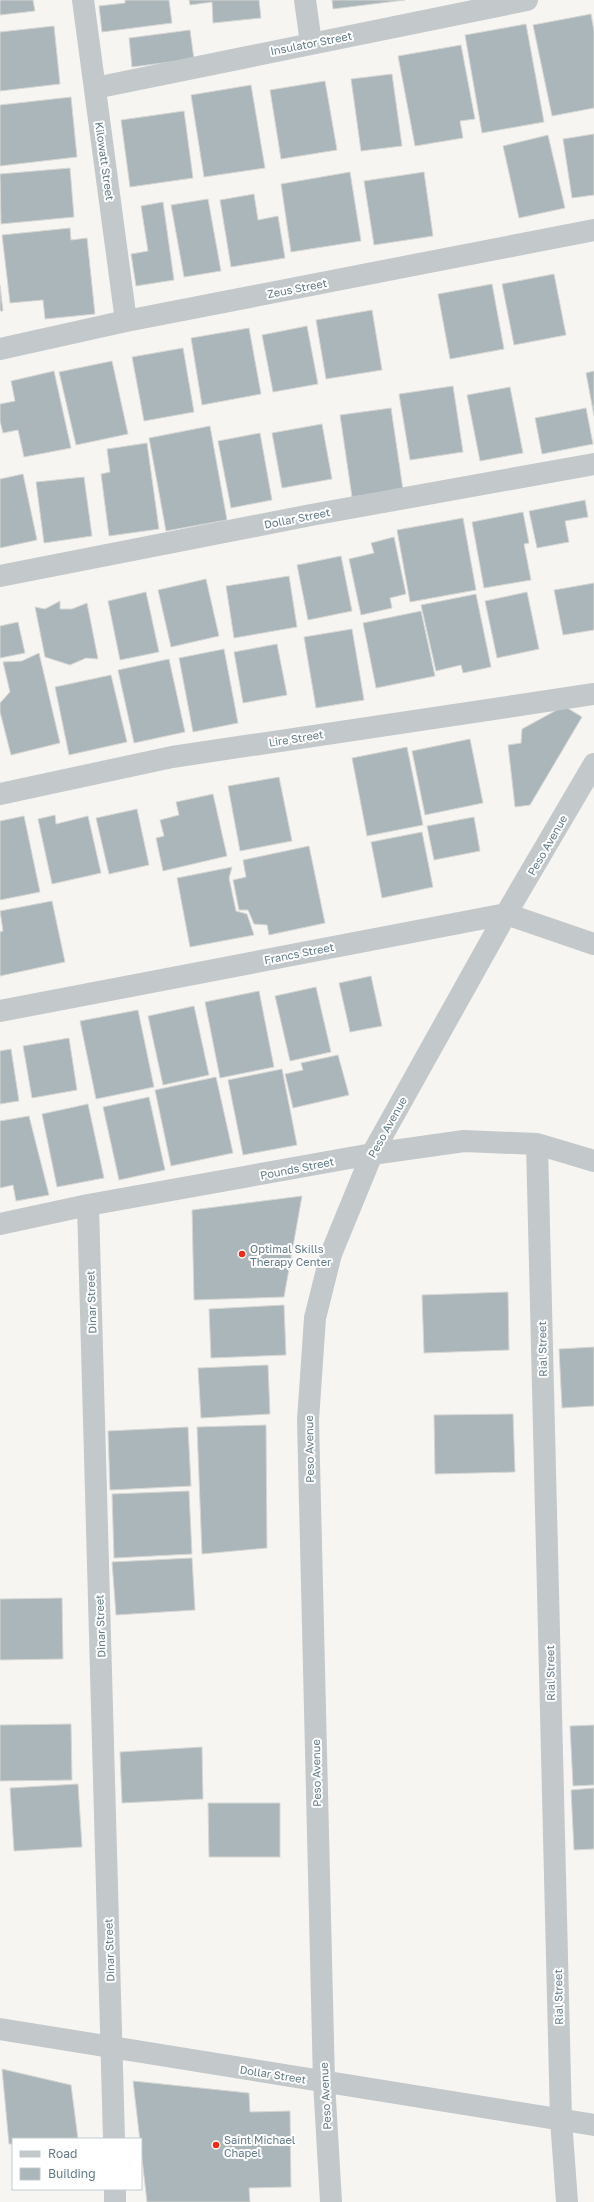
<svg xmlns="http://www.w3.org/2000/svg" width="594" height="2202" viewBox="0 0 594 2202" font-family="'Golos Text',sans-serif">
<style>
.building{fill:#abb6ba;stroke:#d7d7d4}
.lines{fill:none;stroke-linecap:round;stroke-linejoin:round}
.minor{stroke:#c3c8cb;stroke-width:22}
.poi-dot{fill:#f32b14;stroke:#fff;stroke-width:1.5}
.labels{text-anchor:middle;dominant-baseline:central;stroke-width:4;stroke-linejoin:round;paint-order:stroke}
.street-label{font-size:11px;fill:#627a86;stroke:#fff}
.poi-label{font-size:11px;fill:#627a86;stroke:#fff;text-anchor:start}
</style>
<rect width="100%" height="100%" fill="#f6f5f2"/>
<path class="building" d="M0,0H33L35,11L0,15Z
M125,0H169L172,23L102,32L99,6L125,3Z
M189,0H259L261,18L213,23L212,2L190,5Z
M332,0H405L333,9Z
M591,14L594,31V108L552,116L533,25Z
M526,24L544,122L482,133L465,35Z
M54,26L60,84L0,91V32Z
M190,30L194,59L132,67L129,38Z
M461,45L475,119L460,121L463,138L415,146L398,56Z
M392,74L402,146L361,151L351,79Z
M325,81L337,150L281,159L270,90Z
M251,85L265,168L204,177L191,95Z
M71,97L77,157L0,166V105Z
M184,111L193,178L130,187L121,120Z
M594,134V195L572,198L563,139Z
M548,135L565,208L519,218L503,146Z
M70,168L74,217L1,224L0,174Z
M350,172L361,241L291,252L281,184Z
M424,172L433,236L374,245L364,181Z
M254,194L258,220L278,216L285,258L231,267L220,200Z
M208,199L221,271L184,277L171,205Z
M163,202L174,280L136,286L131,254L148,251L141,206Z
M70,228L71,240L87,238L95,314L45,319L43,300L10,303L2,235Z
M554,274L566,335L514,345L502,284Z
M492,284L504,349L450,359L438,294Z
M0,285L3,311H0Z
M372,310L382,370L326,379L316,320Z
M307,326L318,384L273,392L262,335Z
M249,328L261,394L202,405L191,338Z
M183,348L194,412L144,421L132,357Z
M112,361L128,434L76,445L59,372Z
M54,371L71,448L24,457L18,430L3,433L0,421V404L15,401L11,381Z
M594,371V416L586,373Z
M453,386L463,452L410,460L399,394Z
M510,387L523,453L480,461L467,395Z
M391,408L403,490L352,497L340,415Z
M586,408L593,444L542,454L535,418Z
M322,424L332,479L282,488L272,433Z
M210,426L227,520L166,531L149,438Z
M260,433L272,500L231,508L218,441Z
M147,443L159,529L109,536L101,474L110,472L107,449Z
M23,474L37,540L0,548V479Z
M84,477L92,536L44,543L36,482Z
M585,500L588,517L565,521L569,542L537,548L529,511Z
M523,512L529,543L524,544L531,580L484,588L472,522Z
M463,518L476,590L410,602L397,530Z
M394,537L406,594L390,598L392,608L361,615L349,559L374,553L371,543Z
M341,556L352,611L308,620L297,565Z
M289,576L297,627L234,638L226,586Z
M206,579L219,636L171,647L158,590Z
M594,583V630L563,635L554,590Z
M146,592L159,652L120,660L108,601Z
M527,592L539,649L497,658L485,601Z
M476,594L491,667L463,673L461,665L436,671L421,605Z
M60,601V609H72L87,603L98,659L86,658L70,665L45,657L35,607L45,609Z
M421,611L435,676L376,688L363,623Z
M18,622L25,653L0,658V626Z
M352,629L364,700L316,708L304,637Z
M277,644L287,695L243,703L234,652Z
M224,649L238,723L193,732L179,658Z
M39,653L60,743L11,755L0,712V703L10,692L3,662L22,661Z
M169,659L185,732L134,743L118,670Z
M111,675L127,742L69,755L55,687Z
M564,706L582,717L530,805L515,807L508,745L521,743L522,729Z
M470,739L483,803L425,815L412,751Z
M407,747L423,825L367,836L352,758Z
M279,777L292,841L240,851L228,786Z
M213,794L227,856L163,871L156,838L164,836L160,820L179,815L176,802Z
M137,809L149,865L109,874L96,818Z
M55,815L56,824L88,816L101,873L52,884L38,819Z
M24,816L40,892L0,900V821Z
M474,817L480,851L434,860L427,826Z
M422,832L433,887L382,898L371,842Z
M309,846L325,923L269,935L267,925L254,924L248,910H239L233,880L246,877L243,860Z
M232,867L229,878L236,911L247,914L254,935L190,947L177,878Z
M52,901L65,962L0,976V932L3,931L0,911Z
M371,976L382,1026L350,1032L339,983Z
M316,987L331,1052L290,1061L275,996Z
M259,991L274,1067L220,1078L205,1002Z
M194,1006L209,1075L163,1085L148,1016Z
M138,1010L154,1087L96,1099L80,1021Z
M69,1038L77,1090L32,1098L23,1046Z
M11,1049L19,1101L0,1104V1051Z
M338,1055L349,1095L293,1108L285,1074L303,1070L301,1063Z
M282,1069L297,1145L243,1155L228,1080Z
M216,1077L233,1153L171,1166L155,1090Z
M149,1097L165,1170L119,1180L103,1107Z
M88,1104L104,1178L57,1187L42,1114Z
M29,1116L49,1195L16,1201L13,1185L0,1188V1121Z
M302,1196L284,1297L194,1300L192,1210Z
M508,1292L509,1350L424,1353L422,1295Z
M284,1305L286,1355L211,1358L209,1309Z
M594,1347V1406L562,1408L559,1349Z
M268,1365L270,1414L201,1418L198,1368Z
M513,1414L515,1472L435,1474L434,1415Z
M266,1425L267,1548L202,1554L197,1427Z
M188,1427L191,1486L110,1490L108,1431Z
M189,1491L192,1554L114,1558L112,1494Z
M192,1558L195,1610L116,1615L112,1562Z
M62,1598L63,1659L0,1660V1599Z
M71,1724L72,1780L0,1781V1725Z
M594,1725V1785L573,1786L570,1726Z
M202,1747L203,1799L122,1803L120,1752Z
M78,1784L82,1847L14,1851L10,1788Z
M594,1788V1849L574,1850L571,1790Z
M208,1803H280V1857H209Z
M2,2069L71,2085L78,2139H13V2144H9Z
M133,2081L249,2093L250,2112L290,2111L291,2187L249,2188L250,2202H147Z"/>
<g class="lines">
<path class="minor" d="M83,0L126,321
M305,0L311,43
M95,88L527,0
M0,349L126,321L594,230
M0,576L311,515L594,464
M0,794L172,757L594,694
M0,1011L506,914L594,944
M537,1144L561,2120L567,2202
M88,1205L114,2139
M0,1224L88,1205L372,1154L464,1141L537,1144L594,1161
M0,2029L594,2125
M115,2189V2202
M331,2202L324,2082L308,1420L315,1318L331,1254L372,1154L506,914L594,764"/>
</g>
<g class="poi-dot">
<circle cx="242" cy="1254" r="4"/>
<circle cx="216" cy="2145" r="4"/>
</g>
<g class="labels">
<g class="street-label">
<text transform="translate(311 43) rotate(-11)">Insulator Street</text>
<text transform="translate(105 161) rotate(82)">Kilowatt Street</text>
<text transform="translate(297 288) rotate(-11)">Zeus Street</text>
<text transform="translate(297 518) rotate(-11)">Dollar Street</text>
<text transform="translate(296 738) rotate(-9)">Lire Street</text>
<text transform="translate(547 845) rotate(-60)">Peso Avenue</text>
<text transform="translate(299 953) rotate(-11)">Francs Street</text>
<text transform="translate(387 1127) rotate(-61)">Peso Avenue</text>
<text transform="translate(297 1168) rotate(-11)">Pounds Street</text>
<text transform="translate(91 1302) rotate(-92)">Dinar Street</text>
<text transform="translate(542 1349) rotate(-91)">Rial Street</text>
<text transform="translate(309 1449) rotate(-91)">Peso Avenue</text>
<text transform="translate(100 1626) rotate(-92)">Dinar Street</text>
<text transform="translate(550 1673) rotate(-91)">Rial Street</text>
<text transform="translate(316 1773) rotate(-91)">Peso Avenue</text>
<text transform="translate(109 1950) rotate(-92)">Dinar Street</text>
<text transform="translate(558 1997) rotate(-91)">Rial Street</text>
<text transform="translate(273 2074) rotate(9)">Dollar Street</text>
<text transform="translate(325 2096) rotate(-93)">Peso Avenue</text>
</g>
<g class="poi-label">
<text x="250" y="1248">Optimal Skills<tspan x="250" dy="13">Therapy Center</tspan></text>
<text x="224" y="2139">Saint Michael<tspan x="224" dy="13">Chapel</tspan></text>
</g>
</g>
<rect x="12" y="2138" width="130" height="52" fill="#ffffff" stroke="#c0cacf"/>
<rect x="20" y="2151" width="20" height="6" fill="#c3c8cb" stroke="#c0cacf"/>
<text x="48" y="2158" font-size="12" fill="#627a86">Road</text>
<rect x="20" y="2168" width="20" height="12" fill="#abb6ba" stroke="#c0cacf"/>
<text x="48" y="2178" font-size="12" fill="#627a86">Building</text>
</svg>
